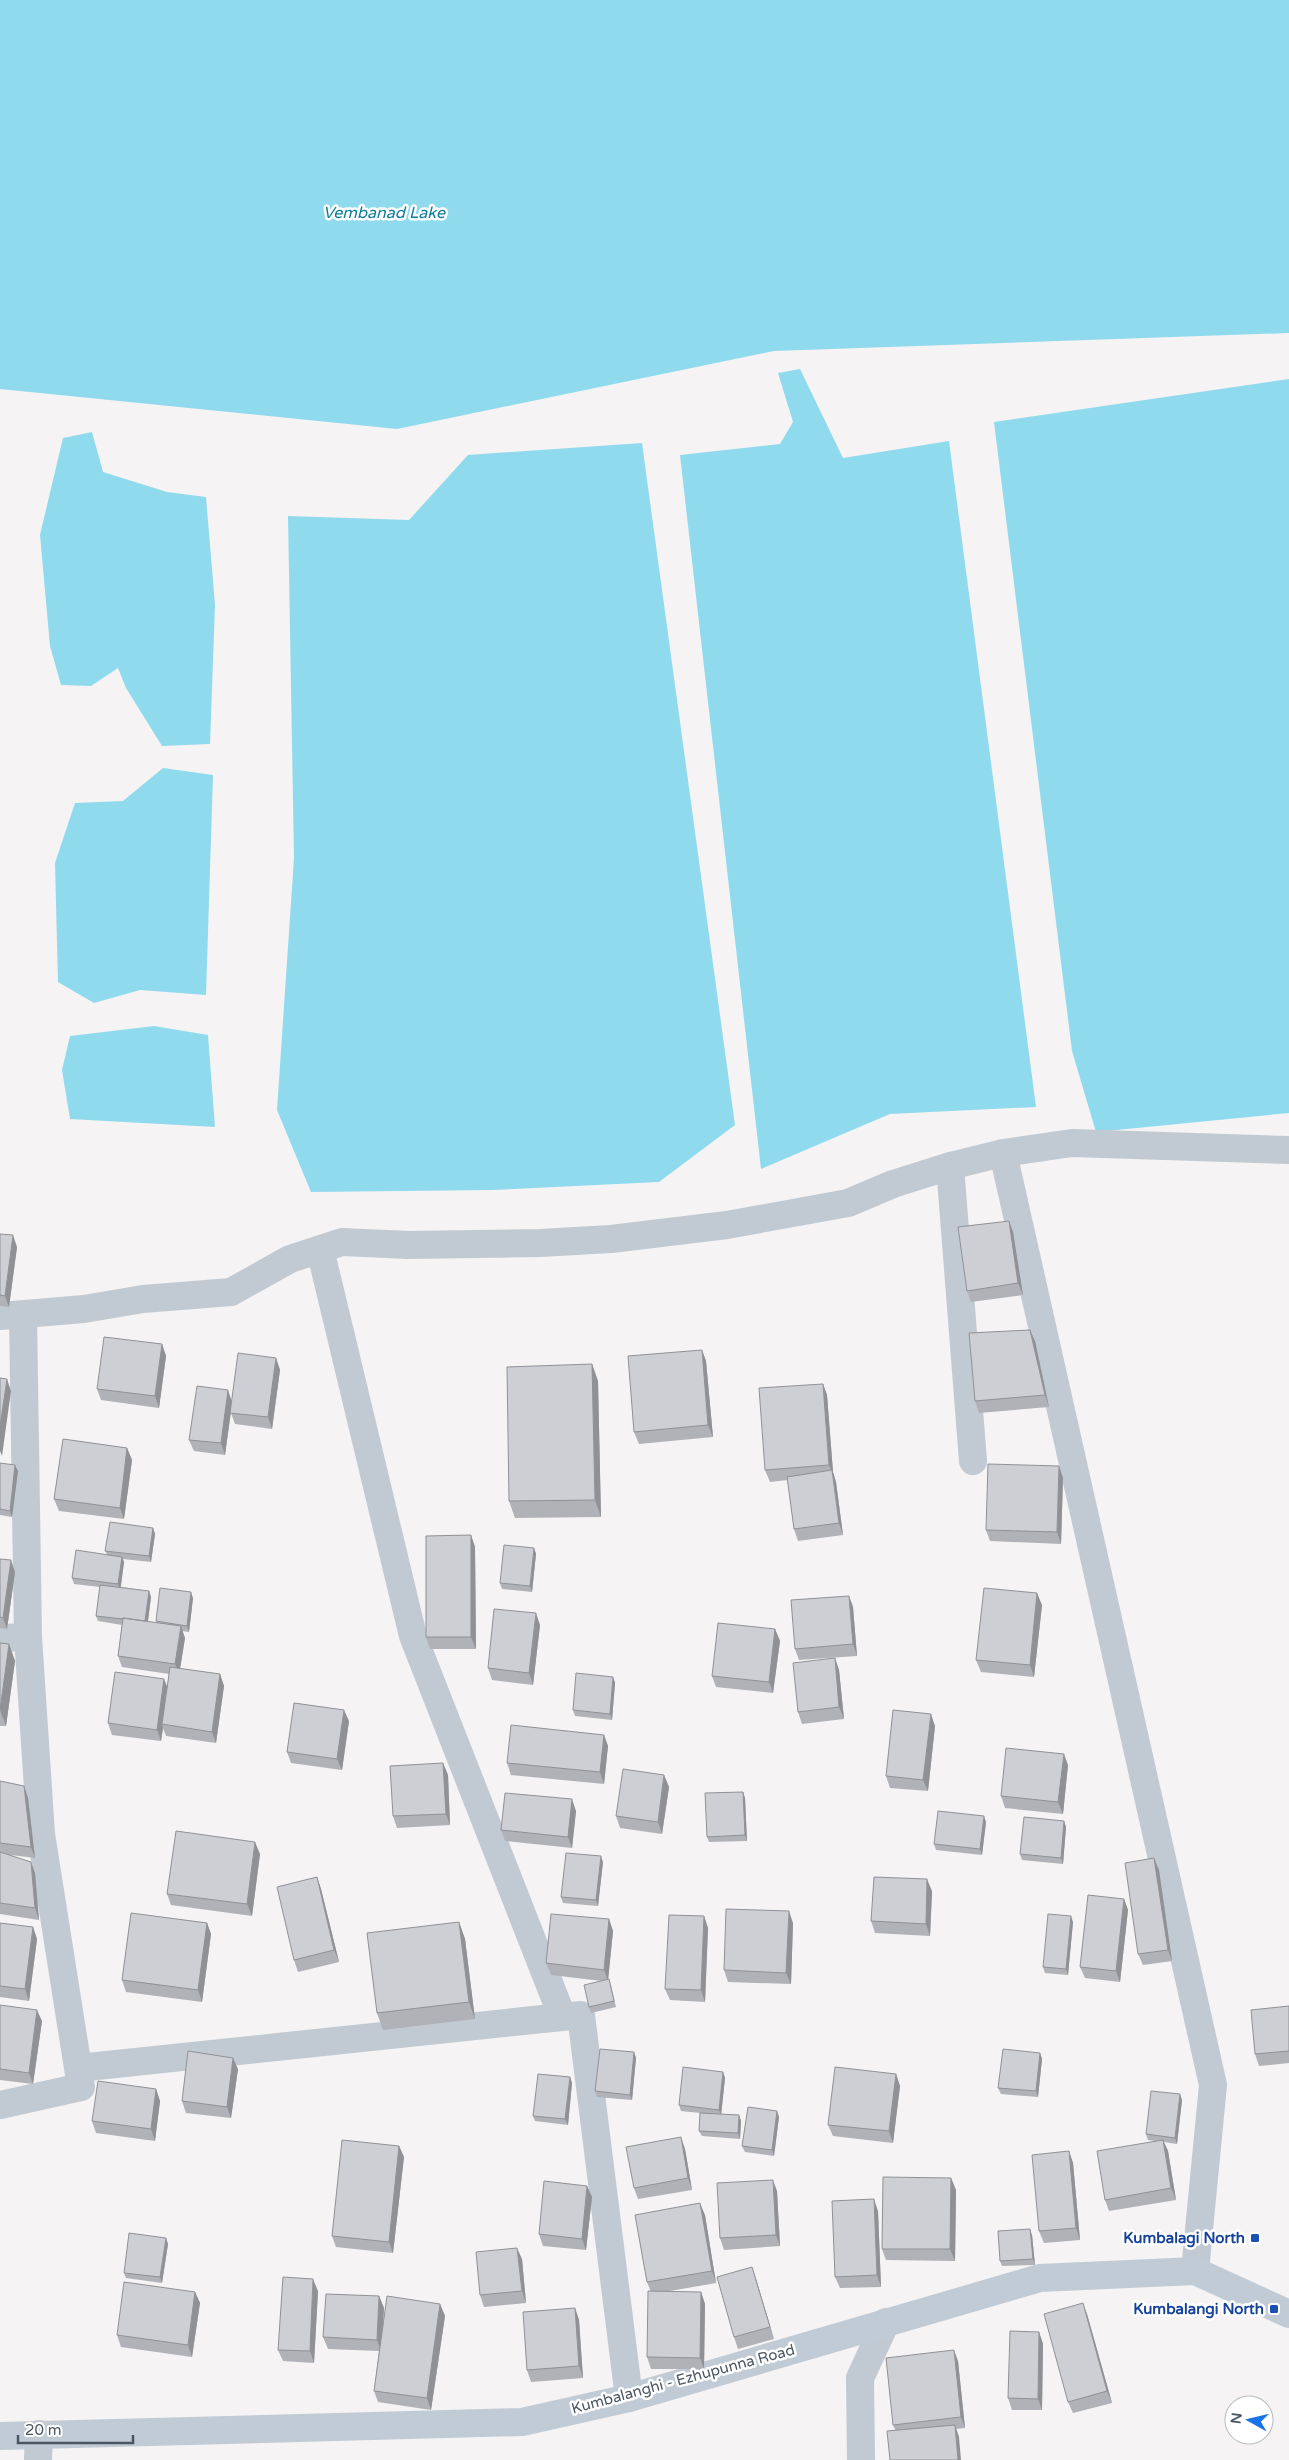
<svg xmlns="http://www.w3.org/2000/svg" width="1289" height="2460" viewBox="0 0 1289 2460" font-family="'Varela Round',sans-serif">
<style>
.water{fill:#90daee}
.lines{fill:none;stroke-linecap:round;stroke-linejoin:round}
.minor{stroke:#c1cad2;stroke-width:28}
.secondary{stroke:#c1cbd6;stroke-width:28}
.wall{fill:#b0b2b7}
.shaded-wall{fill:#909195}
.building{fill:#cdcfd5;stroke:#909195}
.transit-dot{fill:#1a4fb4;stroke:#fff;stroke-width:2}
.labels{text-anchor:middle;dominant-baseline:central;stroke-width:5;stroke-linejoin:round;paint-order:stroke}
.transit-label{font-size:15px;font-weight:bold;fill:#164399;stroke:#fff;text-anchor:end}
.street-label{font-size:15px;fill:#4a5661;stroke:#fff}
.water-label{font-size:16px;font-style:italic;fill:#0c7c9b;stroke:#fff}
</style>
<rect width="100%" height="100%" fill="#f5f3f3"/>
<path class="water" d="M0,0H1289V333L774,351L397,429L0,389Z
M800,369L843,458L949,441L1036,1107L890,1114L761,1169L680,455L780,444L793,422L778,373Z
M1289,379V1113L1096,1132L1072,1051L994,422Z
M92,432L103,472L167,492L206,497L215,605L210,744L162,746L126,688L118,668L91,686L61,685L50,646L40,535L63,438Z
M642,443L735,1125L659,1182L492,1190L311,1192L277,1110L294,858L288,516L409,520L468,455Z
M163,768L213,775L206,995L140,990L94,1003L58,982L55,863L75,803L123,801Z
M154,1026L208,1035L215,1127L70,1119L62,1070L70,1036Z"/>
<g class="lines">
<path class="minor" d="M1003,1153L1213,2085L1195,2271
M950,1166L973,1461
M320,1249L413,1636L562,2016
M0,1316L84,1309L143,1299L231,1292L290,1259L342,1242L409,1245L540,1243L611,1239L727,1225L848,1203L893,1184L950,1166L1003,1153L1072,1143L1289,1150
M0,1638L28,1637
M78,2068L581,2015L629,2398
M0,2105L81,2087L41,1834L28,1637L23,1315
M38,2460L39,2434
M861,2460L860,2378L886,2322"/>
<path class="secondary" d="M0,2436L522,2422L629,2398L1040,2278L1195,2271L1289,2314"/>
</g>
<path class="wall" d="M1009,1221L1013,1232L1023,1295L971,1302L967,1291Z
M0,1234L17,1247L9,1307L0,1306Z
M1030,1330L1035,1341L1049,1407L979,1413L975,1401Z
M162,1344L166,1356L159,1408L101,1400L97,1389Z
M702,1350L706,1361L713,1437L639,1444L634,1432Z
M276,1358L280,1370L272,1429L235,1424L231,1413L225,1455L194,1451L189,1440L232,1401Z
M592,1364L598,1381L601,1517L515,1518L509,1501Z
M823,1384L827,1395L833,1472L836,1482L843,1535L798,1541L794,1529L788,1480L770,1482L765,1470Z
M127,1448L132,1460L124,1519L59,1511L54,1499Z
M0,1463L18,1471L12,1517L0,1515Z
M1059,1466L1063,1478L1061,1544L990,1541L986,1530Z
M153,1528L155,1534L151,1562L123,1559L124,1562L121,1587L149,1591L151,1597L148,1621L157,1623L156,1621L193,1598L189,1632L182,1631L185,1638L180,1669L220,1674L224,1686L216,1743L166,1736L163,1728L161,1741L112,1735L108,1723L164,1679L167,1686L169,1674L122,1667L118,1656L122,1625L98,1621L96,1616L100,1587L74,1584L72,1578L107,1554L105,1551Z
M471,1535L475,1547L476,1649H430L426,1637Z
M534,1548L536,1554L532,1592L502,1589L500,1583Z
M0,1559L15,1572L7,1629L0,1628Z
M849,1596L853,1607L857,1656L799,1660L795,1649Z
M1042,1605L1034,1677L981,1672L976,1660Z
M540,1625L533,1685L492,1680L488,1668Z
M775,1629L780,1641L773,1693L716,1687L712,1676Z
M0,1643L9,1644L15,1661L6,1726H0Z
M835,1658L839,1670L844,1719L802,1724L798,1712Z
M613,1677L615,1683L612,1720L575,1716L573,1710Z
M349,1721L342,1770L291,1763L287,1752Z
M935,1726L928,1791L890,1788L886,1776Z
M604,1735L608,1746L604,1784L511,1775L507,1763Z
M443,1763L448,1775L450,1825L397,1828L393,1816Z
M1068,1765L1063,1814L1005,1808L1001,1796Z
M664,1775L669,1787L662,1834L620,1828L616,1816Z
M0,1781L24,1786L28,1798L35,1858L11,1855L35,1873L39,1920L0,1914Z
M743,1792L745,1798L747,1841L709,1842L707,1837Z
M576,1811L572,1848L505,1841L501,1830Z
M1064,1821L1066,1827L1063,1864L1022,1860L1020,1854Z
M986,1822L982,1855L936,1850L934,1844Z
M260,1854L252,1916L171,1905L167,1894Z
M603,1862L598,1906L563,1903L561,1897Z
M1159,1870L1172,1961L1143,1965L1138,1954Z
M317,1877L321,1889L339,1962L298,1972L294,1960Z
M932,1891L930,1936L875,1933L871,1921Z
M1124,1899L1128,1910L1120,1982L1085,1978L1080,1967Z
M704,1916L708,1928L705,2002L670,2000L665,1989Z
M609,1919L613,1931L608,1979L611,1985L616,2007L591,2013L589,2007L602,1981L551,1975L546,1963Z
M459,1922L465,1939L475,2019L383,2030L377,2013Z
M1073,1922L1068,1975L1045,1973L1043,1967Z
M0,1923L33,1927L37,1939L29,2001L0,1997Z
M207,1923L211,1934L202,2002L126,1992L122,1980Z
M793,1923L791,1984L728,1982L724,1970Z
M0,2005L42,2021L33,2084L0,2080Z
M1289,2006V2063L1259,2066L1255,2054Z
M634,2052L636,2058L632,2100L597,2097L595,2091Z
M1040,2053L1042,2059L1038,2097L1001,2094L998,2088Z
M238,2069L231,2118L186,2113L182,2101Z
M723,2072L725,2078L721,2114L739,2115L741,2121L740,2139L702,2136L699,2131L700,2113L681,2111L679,2105Z
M896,2074L900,2086L893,2143L833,2136L828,2125Z
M570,2077L572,2083L568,2125L535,2121L533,2116Z
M156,2089L160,2101L155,2141L96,2133L92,2121Z
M1182,2100L1177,2144L1164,2142L1168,2151L1176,2200L1109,2211L1105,2200L1155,2141L1148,2140L1146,2134Z
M777,2111L779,2117L774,2156L745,2152L742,2146Z
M399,2146L404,2157L393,2253L336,2247L332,2236Z
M685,2149L692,2190L638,2199L634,2188Z
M1069,2151L1073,2163L1080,2240L1044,2243L1039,2231Z
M951,2178L956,2190L955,2261L886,2260L882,2249Z
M587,2186L592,2197L586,2250L543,2246L539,2234Z
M777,2191L780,2246L724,2250L720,2238Z
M878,2211L881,2287L840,2288L835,2277Z
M705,2215L716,2283L664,2292H701L705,2304L704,2369H651L647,2357L651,2292L647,2282Z
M1032,2235L1035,2265L1002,2266L1000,2261Z
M166,2238L168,2244L162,2283L126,2278L124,2273Z
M522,2259L526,2303L484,2307L480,2295Z
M752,2267L756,2279L774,2339L738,2349L734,2337Z
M318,2291L314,2363L283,2361L278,2350Z
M195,2292L200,2303L192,2357L121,2347L117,2335Z
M379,2296L384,2308L383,2329L440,2304L445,2316L431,2410L378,2402L374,2391L379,2351L328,2349L323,2337Z
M575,2308L579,2320L583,2378L531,2382L527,2370Z
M1087,2314L1112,2403L1073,2413L1068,2402Z
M1039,2332L1043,2344L1042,2410H1012L1008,2398Z
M958,2361L965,2428L956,2429L959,2437L896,2431L893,2425Z"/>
<path class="shaded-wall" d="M1009,1221L1013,1232L1023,1295L1018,1283Z
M13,1235L17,1247L9,1307L5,1296Z
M1030,1330L1035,1341L1049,1407L1045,1395Z
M162,1344L166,1356L159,1408L155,1396Z
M702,1350L706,1361L713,1437L708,1425Z
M276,1358L280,1370L272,1429L268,1417Z
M592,1364L598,1381L601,1517L595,1500Z
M7,1379L11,1391L2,1456L0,1451V1426Z
M823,1384L827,1395L833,1472L836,1482L843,1535L839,1523L833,1476L829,1465Z
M228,1390L232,1402L225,1455L221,1443Z
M127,1448L132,1460L124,1519L120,1508Z
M15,1465L18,1471L12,1517L10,1511Z
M1059,1466L1063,1478L1061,1544L1057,1532Z
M153,1528L155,1534L151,1562L149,1556Z
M471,1535L475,1547L476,1649L471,1637Z
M534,1548L536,1554L532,1592L530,1586Z
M122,1557L124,1562L120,1590L118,1584Z
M11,1560L15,1572L7,1629L3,1618Z
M149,1591L151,1597L147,1628L145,1622Z
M191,1592L193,1598L189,1632L187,1626Z
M1037,1593L1042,1605L1034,1677L1030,1665Z
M849,1596L853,1607L857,1656L853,1644Z
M536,1613L540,1625L533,1685L529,1673Z
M181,1626L185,1638L179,1675L175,1664Z
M775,1629L780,1641L773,1693L769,1682Z
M9,1644L15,1661L6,1726L0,1710Z
M835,1658L839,1670L844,1719L839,1707Z
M220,1674L224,1686L216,1743L212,1732Z
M613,1677L615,1683L612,1720L610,1714Z
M164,1679L168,1690L162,1724L163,1728L161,1741L157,1730Z
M344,1710L349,1721L342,1770L337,1759Z
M931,1714L935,1726L928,1791L923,1780Z
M604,1735L608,1746L604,1784L600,1772Z
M1064,1754L1068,1765L1063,1814L1058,1802Z
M443,1763L448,1775L450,1825L446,1814Z
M664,1775L669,1787L662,1834L658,1822Z
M24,1786L28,1798L35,1858L31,1847Z
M743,1792L745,1798L747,1841L745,1835Z
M572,1799L576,1811L572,1848L568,1837Z
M984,1816L986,1822L982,1855L980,1849Z
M1064,1821L1066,1827L1063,1864L1061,1858Z
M255,1842L260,1854L252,1916L247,1904Z
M601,1856L603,1862L598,1906L596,1900Z
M1154,1858L1159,1870L1172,1961L1168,1950Z
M31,1862L35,1873L39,1920L35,1908Z
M317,1877L321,1889L339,1962L334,1950Z
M927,1879L932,1891L930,1936L926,1924Z
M1124,1899L1128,1910L1120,1982L1116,1971Z
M789,1911L793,1923L791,1984L786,1973Z
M704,1916L708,1928L705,2002L701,1990Z
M1071,1916L1073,1922L1068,1975L1066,1969Z
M609,1919L613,1931L608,1981L604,1970Z
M459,1922L465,1939L475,2019L469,2002Z
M207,1923L211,1934L202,2002L198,1990Z
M33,1927L37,1939L29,2001L25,1989Z
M37,2010L42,2021L33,2084L29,2073Z
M634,2052L636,2058L632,2100L630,2095Z
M1040,2053L1042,2059L1038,2097L1036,2091Z
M233,2058L238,2069L231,2118L227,2107Z
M723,2072L725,2078L721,2116L719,2110Z
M896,2074L900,2086L893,2143L889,2131Z
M570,2077L572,2083L568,2125L565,2119Z
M156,2089L160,2101L155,2141L151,2129Z
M1180,2094L1182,2100L1177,2144L1175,2138Z
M777,2111L779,2117L774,2156L772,2150Z
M739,2115L741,2121L740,2139L738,2133Z
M681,2137L685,2149L692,2190L688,2178Z
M1163,2140L1168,2151L1176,2200L1171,2188Z
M399,2146L404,2157L393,2253L389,2242Z
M1069,2151L1073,2163L1080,2240L1076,2228Z
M951,2178L956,2190L955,2261L950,2249Z
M773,2180L777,2191L780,2246L776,2235Z
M587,2186L592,2197L586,2250L582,2239Z
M874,2199L878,2211L881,2287L877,2275Z
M700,2203L705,2215L716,2283L712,2271Z
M1030,2229L1032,2235L1035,2265L1033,2259Z
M166,2238L168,2244L162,2283L160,2277Z
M517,2248L522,2259L526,2303L522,2291Z
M752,2267L756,2279L774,2339L770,2327Z
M313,2279L318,2291L314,2363L310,2351Z
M195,2292L200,2303L192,2357L188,2345Z
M701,2292L705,2304L704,2369L700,2358Z
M379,2296L384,2308L381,2351L377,2340Z
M1083,2303L1087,2314L1112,2403L1107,2391Z
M440,2304L445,2316L431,2410L427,2398Z
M575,2308L579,2320L583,2378L579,2366Z
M1039,2332L1043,2344L1042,2410L1038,2399Z
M954,2350L958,2361L965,2428L961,2417Z
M955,2425L959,2437L961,2460H958Z"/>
<path class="building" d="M1009,1221L1018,1283L967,1291L958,1227Z
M0,1234L13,1235L5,1296L0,1295Z
M1030,1330L1045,1395L975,1401L969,1333Z
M104,1337L162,1344L155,1396L97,1389Z
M702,1350L708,1425L634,1432L628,1356Z
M238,1353L276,1358L268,1417L230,1413Z
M592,1364L595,1500L509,1501L507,1367Z
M0,1378L7,1379L0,1426Z
M823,1384L829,1465L765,1470L759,1388Z
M197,1386L228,1390L221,1443L189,1440Z
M63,1439L127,1448L120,1508L54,1499Z
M0,1463L15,1465L10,1511L0,1509Z
M988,1464L1059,1466L1057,1532L986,1530Z
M832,1470L839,1523L794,1529L787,1477Z
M110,1522L153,1528L149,1556L105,1551Z
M471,1535V1637H426V1536Z
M504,1545L534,1548L530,1586L500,1583Z
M76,1550L122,1557L118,1584L72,1578Z
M0,1559L11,1560L3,1618L0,1617Z
M100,1585L149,1591L145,1621L123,1618V1619L96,1616Z
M160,1588L191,1592L187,1626L156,1621Z
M984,1588L1037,1593L1030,1665L976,1660Z
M849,1596L853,1644L795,1649L791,1600Z
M494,1609L536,1613L529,1673L488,1668Z
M123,1618L181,1626L175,1664L118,1656Z
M718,1623L775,1629L769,1682L712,1676Z
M0,1643L9,1644L0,1710Z
M835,1658L839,1707L798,1712L793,1663Z
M170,1667L220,1674L212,1732L162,1724Z
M115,1672L164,1679L157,1730L108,1723Z
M576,1673L613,1677L610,1714L573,1710Z
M294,1703L344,1710L337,1759L287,1752Z
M893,1710L931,1714L923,1780L886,1776Z
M511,1725L604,1735L600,1772L507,1763Z
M1006,1748L1064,1754L1058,1802L1001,1796Z
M443,1763L446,1814L393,1816L390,1766Z
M623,1769L664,1775L658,1822L616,1816Z
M0,1781L24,1786L31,1847L0,1843Z
M743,1792L745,1835L707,1837L705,1793Z
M505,1793L572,1799L568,1837L501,1830Z
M938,1811L984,1816L980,1849L934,1844Z
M1024,1817L1064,1821L1061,1858L1020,1854Z
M176,1831L255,1842L247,1904L167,1894Z
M0,1852L31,1862L35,1908L0,1903Z
M566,1853L601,1856L596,1900L561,1897Z
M1154,1858L1168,1950L1138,1954L1125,1863Z
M317,1877L334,1950L294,1960L277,1887Z
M874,1877L927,1879L926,1924L871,1921Z
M1088,1895L1124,1899L1116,1971L1080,1967Z
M726,1909L789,1911L786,1973L724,1970Z
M131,1913L207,1923L198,1990L122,1980Z
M551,1914L609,1919L604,1970L546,1963Z
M1048,1914L1071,1916L1066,1969L1043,1967Z
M669,1915L704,1916L701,1990L665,1989Z
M459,1922L469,2002L377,2013L367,1933Z
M0,1923L33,1927L25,1989L0,1986Z
M609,1979L614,2001L589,2007L584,1985Z
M0,2005L37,2010L29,2073L0,2069Z
M1289,2006V2051L1255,2054L1251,2010Z
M600,2049L634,2052L630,2095L595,2091Z
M1003,2049L1040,2053L1036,2091L998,2088Z
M188,2051L233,2058L227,2107L182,2101Z
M683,2067L723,2072L719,2110L679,2105Z
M835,2067L896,2074L889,2131L828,2125Z
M538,2074L570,2077L565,2119L533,2116Z
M98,2081L156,2089L151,2129L92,2121Z
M1151,2091L1180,2094L1175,2138L1146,2134Z
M748,2107L777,2111L772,2150L742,2146Z
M700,2113L739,2115L738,2133L699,2131Z
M681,2137L688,2178L634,2188L626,2147Z
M342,2140L399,2146L389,2242L332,2236Z
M1163,2140L1171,2188L1105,2200L1097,2151Z
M1069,2151L1076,2228L1039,2231L1032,2155Z
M883,2177L951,2178L950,2249H882Z
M773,2180L776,2235L720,2238L717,2183Z
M544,2181L587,2186L582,2239L539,2234Z
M874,2199L877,2275L835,2277L832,2201Z
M700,2203L712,2271L647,2282L635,2215Z
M1030,2229L1033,2259L1000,2261L998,2231Z
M129,2233L166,2238L160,2277L124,2273Z
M517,2248L522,2291L480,2295L476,2252Z
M752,2267L770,2327L734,2337L717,2277Z
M283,2277L313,2279L310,2351L278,2350Z
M124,2282L195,2292L188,2345L117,2335Z
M648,2291L701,2292L700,2358L647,2357Z
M326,2294L379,2296L377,2340L323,2337Z
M387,2296L440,2304L427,2398L374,2391Z
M1083,2303L1107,2391L1068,2402L1044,2314Z
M575,2308L579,2366L527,2370L523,2312Z
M1010,2331L1039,2332L1038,2399L1008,2398Z
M954,2350L961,2417L893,2425L886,2358Z
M955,2425L958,2460H890L887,2431Z"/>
<g class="transit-dot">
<rect x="1250" y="2233" width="10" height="10" rx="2.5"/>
<rect x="1269" y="2304" width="10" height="10" rx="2.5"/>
</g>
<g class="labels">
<g class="transit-label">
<text x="1245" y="2238">Kumbalagi North</text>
<text x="1264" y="2309">Kumbalangi North</text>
</g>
<g class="street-label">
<text transform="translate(683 2379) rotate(-15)">Kumbalanghi - Ezhupunna Road</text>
</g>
<g class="water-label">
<text x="384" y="213">Vembanad Lake</text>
</g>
</g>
<g transform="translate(1249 2420) rotate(278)"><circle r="24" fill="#ffffff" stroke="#b7bbc0"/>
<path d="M0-4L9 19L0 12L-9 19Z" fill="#1a73e8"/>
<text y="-8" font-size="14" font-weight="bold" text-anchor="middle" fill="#4a5661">N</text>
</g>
<path d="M18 2435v8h115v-8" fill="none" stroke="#4a5661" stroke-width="2.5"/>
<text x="25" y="2435" font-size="15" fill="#4a5661" stroke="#ffffff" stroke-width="4" paint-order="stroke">20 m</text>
</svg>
